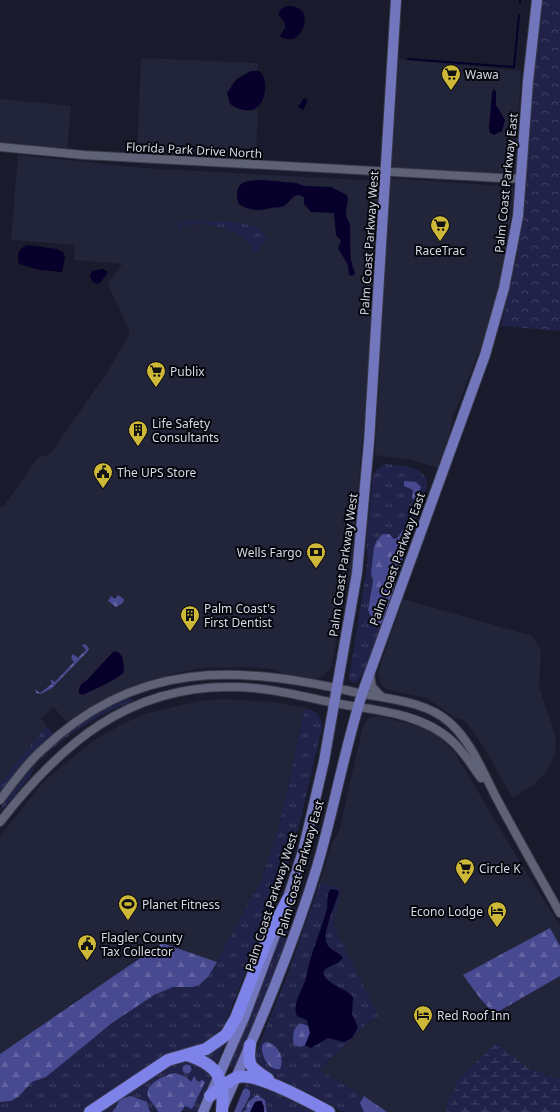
<svg xmlns="http://www.w3.org/2000/svg" width="560" height="1112" viewBox="0 0 560 1112" font-family="'Noto Sans',sans-serif">
<style>
.built{fill:#22243a}
.grass{fill:url(#grass-tufts)}
.forest{fill:url(#forest-firs)}
.wetland{fill:url(#wetland-marsh)}
.park{fill:url(#park-crowns)}
.water{fill:#06002a}
.lines{fill:none;stroke-linecap:round;stroke-linejoin:round}
.stream{stroke:#06002a;stroke-width:2}
.minor-casing{stroke:#373846;stroke-width:10}
.major-casing{stroke:#373846;stroke-width:12}
.highway-casing{stroke:#373846;stroke-width:14}
.minor{stroke:#5f6277;stroke-width:8}
.major{stroke:#7276bc;stroke-width:10}
.highway{stroke:#7e83ea;stroke-width:12}
.labels{text-anchor:middle;dominant-baseline:central;stroke-width:4;stroke-linejoin:round;paint-order:stroke}
.poi-label{font-size:12px;fill:#d6d8e4;stroke:#06060d;text-anchor:start}
.street-label{font-size:12px;fill:#d6d8e4;stroke:#06060d}
</style>
<defs>
<pattern id="grass-tufts" width="24" height="20" patternUnits="userSpaceOnUse"><rect width="24" height="20" fill="#212249"/><path d="M3 7l-1-3M5 7V3M7 7l1-3M15 17l-1-3M17 17v-4M19 17l1-3" fill="none" stroke="#404163"/></pattern>
<pattern id="forest-firs" width="22" height="20" patternUnits="userSpaceOnUse"><rect width="22" height="20" fill="#484a91"/><path d="M5 1l3.5 6h-7zM16 11l3.5 6h-7z" fill="#6263a0"/></pattern>
<pattern id="wetland-marsh" width="20" height="14" patternUnits="userSpaceOnUse"><rect width="20" height="14" fill="#212249"/><path d="M1 5h8M5 5V1M11 12h8M15 12V8" fill="none" stroke="#404163"/></pattern>
<pattern id="park-crowns" width="20" height="18" patternUnits="userSpaceOnUse"><rect width="20" height="18" fill="#212249"/><path d="M2 6a3 3 0 1 1 6 0M12 15a3 3 0 1 1 6 0" fill="none" stroke="#404163"/></pattern>
</defs>
<rect width="100%" height="100%" fill="#191b2c"/>
<path class="built" d="M141,58L258,63V71H251L240,76L231,85L253,111L258,107L256,157L137,155Z
M398,59L521,71L515,175L390,170Z
M0,99L71,106L67,148L0,143Z
M18,155L142,168L379,181L367,385L351,573L345,590L332,664L329,670L323,676L315,679L287,675L272,669L247,667L203,668L171,674L132,686L96,703L66,722L54,707L41,718L47,727L41,732L0,784V507H3L38,458L50,454L108,371L130,333L108,284L122,264L74,260L75,245L11,240Z
M390,178L515,187L502,278L484,340L452,419L450,438L438,468L412,460L375,455Z
M403,599L532,636L541,650L539,687L553,728L556,740L555,754L545,774L533,785L512,798L484,747L464,720L455,718L429,699L388,690L381,684L378,673L380,666Z
M222,699L273,702L305,708L279,826L261,881L217,962L161,943L0,1054V836L45,780L93,741L122,724L148,713L199,701Z
M378,716L422,727L438,736L455,753L526,872L560,925V1112H387L368,1098L319,1070L366,1024L379,1017L332,925L341,889L320,882L332,843L339,831L363,726L369,718Z"/>
<path class="grass" d="M207,221C221,221 266,221 267,240L255,254L252,252L254,247L232,230L227,235V229L202,223L182,226L181,231L177,228C180,218 198,221 207,221Z
M385,464C398,465 427,466 427,484C427,492 418,510 415,520L414,516H411L401,533L394,539L391,536L373,552L374,558L371,574L373,581L371,592L377,623L382,625C377,640 367,678 353,683L349,679L368,559L366,544L373,476L377,469Z
M132,698L133,701C99,714 65,735 39,761C35,765 33,771 30,776C21,789 10,800 0,812C1,803 11,794 16,787C46,750 85,711 132,698Z
M305,708C316,711 321,714 322,727L299,826L279,896L271,909L224,1026L210,1039V1043C197,1050 181,1048 167,1054L82,1112H0V1102L11,1101L18,1097L32,1082L46,1077L112,1023L154,995L173,987H193L199,985L208,977L261,881L279,826Z
M47,727L53,733L0,794V784L41,732Z
M320,882L342,889L333,925L379,1017L366,1024L319,1070L364,1096L362,1099L364,1112H343L311,1094L264,1073L258,1067L254,1057L288,974Z
M292,907L288,938L269,989L234,1068L229,1067Z
M223,1043L224,1044L218,1061L214,1062L206,1056V1053Z
M192,1059L213,1076L197,1112L180,1111L185,1106L188,1108L198,1082L197,1081L191,1083L166,1074C160,1078 145,1086 148,1095C150,1101 156,1106 158,1112L117,1106L112,1112H93L165,1066Z
M247,1082L256,1083L317,1112H267V1105L247,1107L246,1110L241,1112L250,1096L246,1088L243,1090Z"/>
<path class="forest" d="M404,481L416,482L421,487L417,500L412,499L413,490L404,486Z
M412,516L415,520L382,625L372,619L368,610L373,581L371,574L374,547L377,540L383,534H389L394,539L398,537Z
M118,595L124,599L123,603L116,607L108,601L111,596L115,599Z
M85,644L89,648L88,651L52,688L41,694L36,693L35,689L40,693L52,684L50,679L55,682L74,662L71,658L73,654L78,658L86,650L82,645Z
M550,928L560,946V976L494,1014L479,997L463,975Z
M162,943L217,962L208,977L199,985L193,987H173L154,995L112,1023L46,1077L32,1082L18,1097L11,1101L0,1102V1054Z
M300,1023L308,1026L310,1033L306,1045L300,1047L294,1045C292,1037 293,1028 300,1023Z
M266,1042C278,1043 285,1059 280,1069C268,1071 261,1055 262,1045Z
M182.5 1069a4.5 4.5 0 1 1 9 0a4.5 4.5 0 1 1-9 0Z
M175,1073L186,1077L191,1082L194,1076L198,1082L202,1080L205,1082L192,1109L185,1106L181,1112H158C156,1106 150,1102 148,1096C144,1084 166,1074 175,1073Z
M246,1088L250,1091V1096L241,1112H234L243,1090Z
M257,1095L265,1100L267,1112H264V1105L255,1102L250,1112H242L246,1110L248,1102Z
M131,1096L147,1102L149,1110L151,1112H112L117,1106L119,1099Z
M364,1096L387,1112H364L360,1103Z"/>
<path class="wetland" d="M496,1043L530,1069L560,1079V1112H447C445,1102 451,1095 457,1087L456,1082Z"/>
<path class="park" d="M542,0H560V331L501,326L517,257L525,202L531,104Z"/>
<path class="water" d="M287,6C319,4 302,52 280,36L285,28V23L278,14L281,9Z
M251,71C254,71 258,70 260,72C271,81 266,127 230,104L227,93L236,80Z
M494,89L496,92V105L505,120L502,131L494,135L490,133L489,128L492,92Z
M304,98L308,100L303,110L298,107Z
M263,180L296,183L304,186L331,187L347,195C349,201 346,207 346,214C346,219 350,221 350,226C351,240 348,259 355,273L354,275L351,276L349,274L348,265L338,248L341,241L336,235L334,213L311,212L304,204V197C292,191 292,201 284,206C280,208 275,207 271,208C259,211 251,211 240,205C237,201 237,198 237,193C238,179 252,181 263,180Z
M28,245L57,249L63,252L65,258L62,272L40,270L19,264C16,256 19,247 28,245Z
M103,269L108,272L101,282L97,284L92,281L90,276L92,271Z
M114,651C125,653 123,664 124,672C120,678 90,692 82,695L79,693C79,687 80,684 86,681Z
M331,889L337,890L339,892C336,903 321,935 327,944C330,951 340,952 343,958L337,963L325,969L323,973C328,986 345,987 353,997L352,1014L358,1027L352,1038L344,1042L328,1038L311,1048L305,1045L310,1033L307,1020L297,1016C291,1003 305,987 307,974C311,952 321,931 327,909C328,902 326,893 331,889Z
M258,1101H262L264,1112H250L255,1102Z"/>
<g class="lines">
<path class="stream" d="M520,2V0
M408,59L514,67L519,15"/>
<g class="minor-casing">
<path id="minor" d="M0,147L84,155L521,179
M370,674L372,687L382,697
M0,800C13,783 26,764 42,750C136,660 235,665 354,692C385,699 424,700 449,722C472,742 483,773 497,799C517,837 539,875 560,913
M0,822C60,745 128,685 233,687C267,687 301,696 334,703C374,710 423,713 453,742C464,752 472,766 481,778"/>
</g>
<g class="major-casing">
<path id="major" d="M285,907L303,851L324,761L357,573L369,442L396,0
M223,1107C258,1028 292,949 317,867C334,809 344,751 362,694L485,355L504,288L518,216L528,81L537,0
M203,1112L244,1018L278,927"/>
</g>
<g class="highway-casing">
<path id="highway" d="M250,1045C247,1066 250,1067 268,1079
M187,1055C218,1065 225,1078 222,1111
M210,1096C218,1090 228,1080 238,1077C257,1072 310,1102 329,1112
M90,1112L168,1060L206,1049L226,1035L236,1018L268,937L288,899"/>
</g>
<use href="#minor" class="minor"/>
<use href="#major" class="major"/>
<use href="#highway" class="highway"/>
</g>
<defs>
<g id="supermarket-pin" transform="scale(1)"><path d="M0 17L-7.5 6A9.5 9.5 0 1 1 7.5 6Z" fill="#ceb837" stroke="#06060d"/><path d="M-6-5.5h2.5l.6 2H6L4.5 2H-2.5L-4.4-4H-6ZM-1.5 3.2a1.3 1.3 0 1 0 .1 0ZM3 3.2a1.3 1.3 0 1 0 .1 0Z" fill="#111"/></g>
<g id="building-pin" transform="scale(1)"><path d="M0 17L-7.5 6A9.5 9.5 0 1 1 7.5 6Z" fill="#ceb837" stroke="#06060d"/><path d="M-4-6H4V6H1V3H-1V6H-4ZM-2.5-4.3h1.7v1.8h-1.7ZM.8-4.3h1.7v1.8H.8ZM-2.5-1h1.7V.8h-1.7ZM.8-1h1.7V.8H.8Z" fill="#111"/></g>
<g id="civic-pin" transform="scale(1)"><path d="M0 17L-7.5 6A9.5 9.5 0 1 1 7.5 6Z" fill="#ceb837" stroke="#06060d"/><path d="M-.6-6.5H3V-4.5H.6V-3L4-1V1h2V6H-6V1h2V-1L-.6-3ZM-1.2 2.5V6h2.4V2.5Z" fill="#111"/></g>
<g id="bank-pin" transform="scale(1)"><path d="M0 17L-7.5 6A9.5 9.5 0 1 1 7.5 6Z" fill="#ceb837" stroke="#06060d"/><path d="M-6-4H6V4H-6ZM0-2.3a2.3 2.3 0 1 0 0 4.6a2.3 2.3 0 1 0 0-4.6Z" fill="#111"/></g>
<g id="stadium-pin" transform="scale(1)"><path d="M0 17L-7.5 6A9.5 9.5 0 1 1 7.5 6Z" fill="#ceb837" stroke="#06060d"/><path d="M0-5a6.5 5 0 1 0 0 10a6.5 5 0 1 0 0-10ZM-3.5-1.8h7v3.6h-7Z" fill="#111"/></g>
<g id="hotel-pin" transform="scale(1)"><path d="M0 17L-7.5 6A9.5 9.5 0 1 1 7.5 6Z" fill="#ceb837" stroke="#06060d"/><path d="M-6-4.5h1.5V1H6V5H4.5V3h-9V5H-6ZM-4 0a1.8 1.8 0 1 1 3.6 0ZM.5 0V-2.5h3Q6-2.5 6 0Z" fill="#111"/></g>
</defs>
<g fill-rule="evenodd">
<use href="#supermarket-pin" x="451" y="74"/>
<use href="#supermarket-pin" x="440" y="225"/>
<use href="#supermarket-pin" x="156" y="371"/>
<use href="#building-pin" x="138" y="430"/>
<use href="#civic-pin" x="103" y="472"/>
<use href="#bank-pin" x="316" y="552"/>
<use href="#building-pin" x="190" y="615"/>
<use href="#supermarket-pin" x="465" y="868"/>
<use href="#stadium-pin" x="128" y="904"/>
<use href="#hotel-pin" x="497" y="911"/>
<use href="#civic-pin" x="87" y="944"/>
<use href="#hotel-pin" x="423" y="1015"/>
</g>
<g class="labels">
<g class="poi-label">
<text x="465" y="74">Wawa</text>
<text x="440" y="250" text-anchor="middle">RaceTrac</text>
<text x="170" y="371">Publix</text>
<text x="152" y="423">Life Safety<tspan x="152" dy="14">Consultants</tspan></text>
<text x="117" y="472">The UPS Store</text>
<text x="302" y="552" text-anchor="end">Wells Fargo</text>
<text x="204" y="608">Palm Coast's<tspan x="204" dy="14">First Dentist</tspan></text>
<text x="479" y="868">Circle K</text>
<text x="142" y="904">Planet Fitness</text>
<text x="483" y="911" text-anchor="end">Econo Lodge</text>
<text x="101" y="937">Flagler County<tspan x="101" dy="14">Tax Collector</tspan></text>
<text x="437" y="1015">Red Roof Inn</text>
</g>
<g class="street-label">
<text transform="translate(194 150) rotate(3)">Florida Park Drive North</text>
<text transform="translate(506 183) rotate(-84)">Palm Coast Parkway East</text>
<text transform="translate(369 243) rotate(-86)">Palm Coast Parkway West</text>
<text transform="translate(397 559) rotate(-70)">Palm Coast Parkway East</text>
<text transform="translate(343 565) rotate(-82)">Palm Coast Parkway West</text>
<text transform="translate(300 868) rotate(-74)">Palm Coast Parkway East</text>
<text transform="translate(271 902) rotate(-72)">Palm Coast Parkway West</text>
</g>
</g>
</svg>
